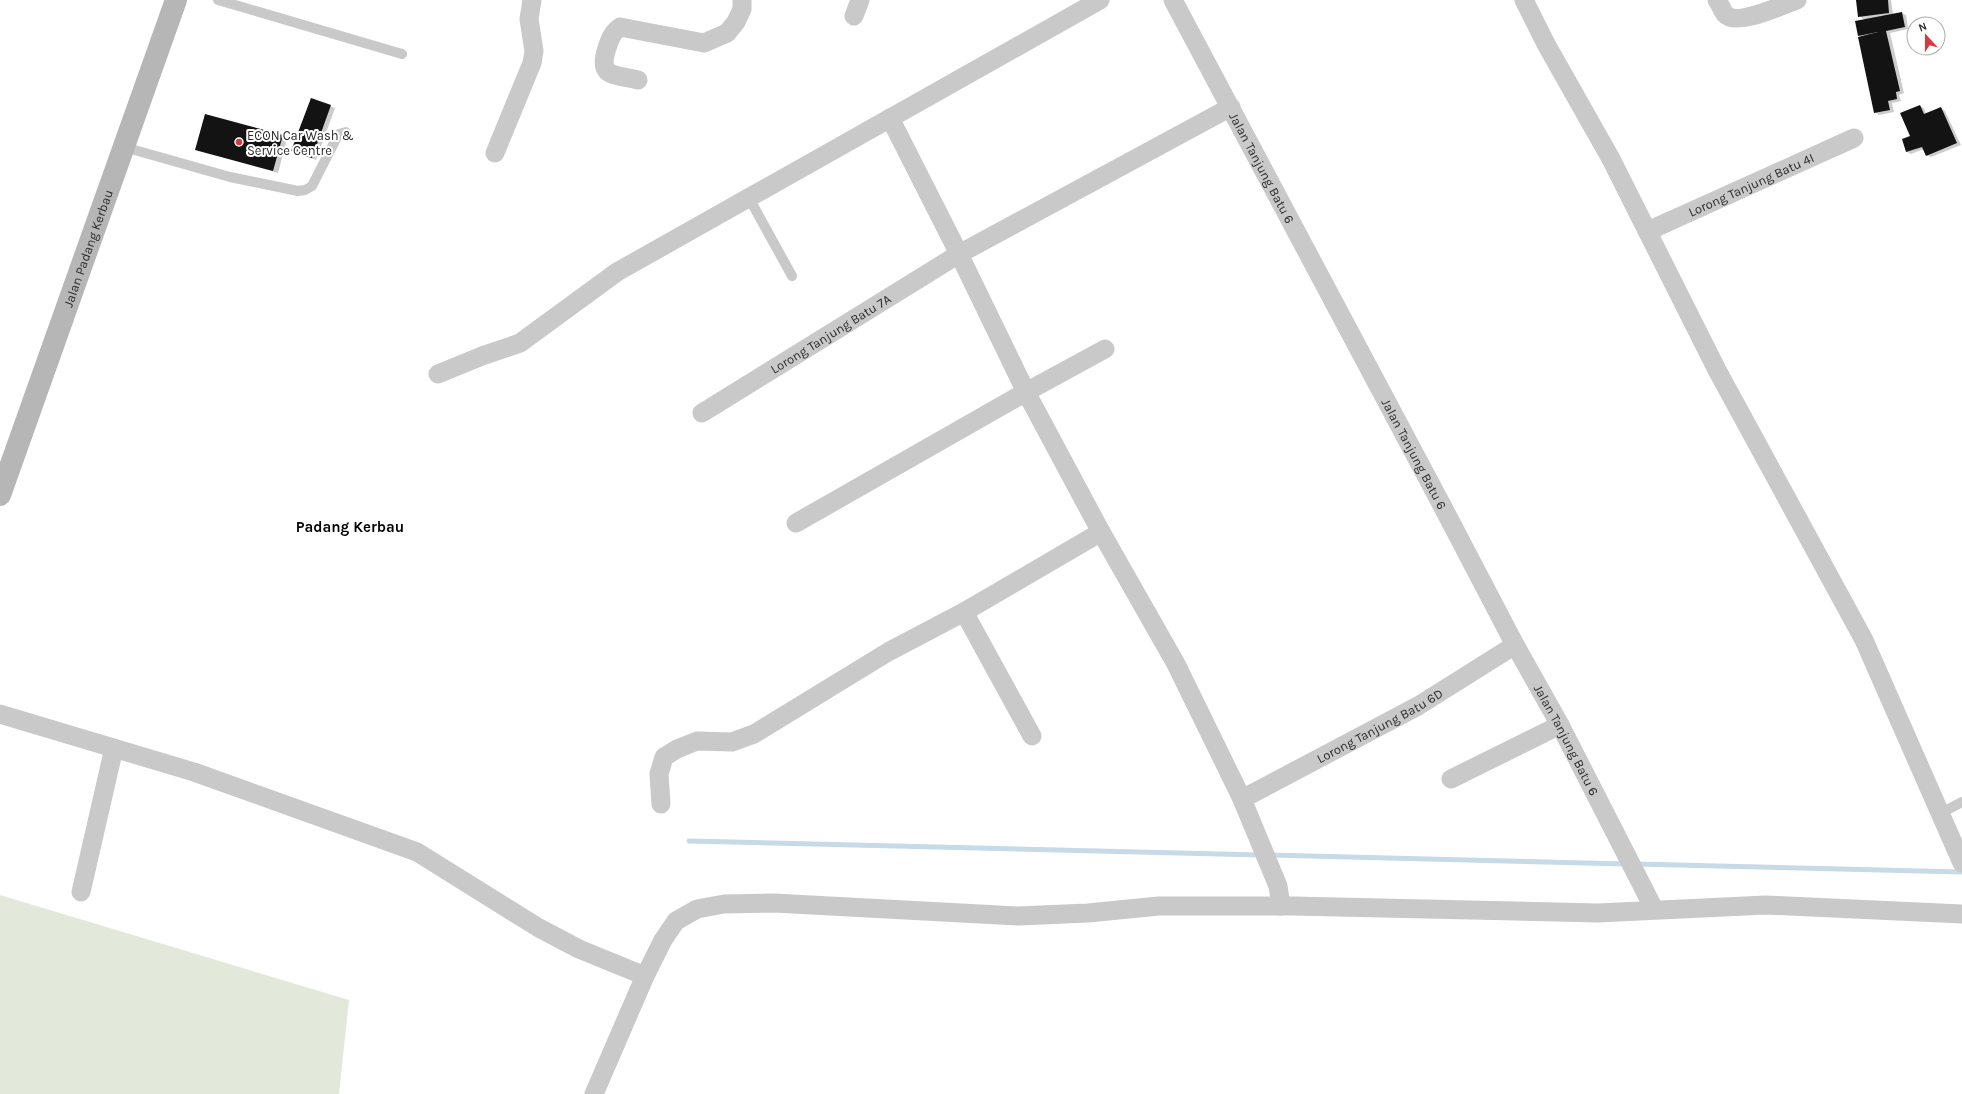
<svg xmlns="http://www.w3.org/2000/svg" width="1962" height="1094" viewBox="0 0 1962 1094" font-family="Karla,sans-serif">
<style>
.green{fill:#e2e9da}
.shadow{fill:#0003}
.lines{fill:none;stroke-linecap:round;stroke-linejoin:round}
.stream{stroke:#c7dae7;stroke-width:5}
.building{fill:#131313}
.lane{stroke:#c9c9c9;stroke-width:10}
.street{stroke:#c9c9c9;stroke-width:19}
.secondary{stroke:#b6b6b6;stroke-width:22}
.poi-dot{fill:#d73942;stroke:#fff;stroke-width:1.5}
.labels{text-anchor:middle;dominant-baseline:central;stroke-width:4;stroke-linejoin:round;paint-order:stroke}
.poi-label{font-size:13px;fill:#2c2c2c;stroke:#fff;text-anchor:start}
.street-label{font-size:13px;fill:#2c2c2c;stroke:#fff}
.quarter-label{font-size:15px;font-weight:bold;fill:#000;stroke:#fff}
</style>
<rect width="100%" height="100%" fill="#fff"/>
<path class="green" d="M0,895L349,1000L339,1094H0Z"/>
<path class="shadow" d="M1857,0H1891L1893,14L1901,13L1906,15L1908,29L1890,33L1904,93L1899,95L1901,101L1892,103L1894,112L1879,115L1875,112L1862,37L1859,35L1865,20L1859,16Z
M311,99L335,108L316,160L297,153Z
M1920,106L1924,108L1926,114L1941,108L1945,111L1961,145L1931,157L1927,155L1924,149L1911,154L1907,152L1903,140L1911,137Z
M205,115L287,139L278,173L196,149Z"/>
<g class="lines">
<path class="stream" d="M689,841L1260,855
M1270,855L1626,864
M1636,864L1962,872"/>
</g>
<path class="building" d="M1856,0H1888L1889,13L1858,17Z
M1902,12L1905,27L1886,31L1900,91L1896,92L1897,99L1888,101L1890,110L1874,113L1858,37L1878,32L1858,36L1855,21Z
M311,98L331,105L312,158L291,151Z
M1920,105L1924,114L1941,107L1957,143L1926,156L1922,147L1906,152L1902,139L1910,136L1900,113Z
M205,114L283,135L273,171L195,150Z"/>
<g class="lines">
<path class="lane" d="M218,0L402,54
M124,147L230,177L298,191L305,190L312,186L336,139L339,134L346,132
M749,198L792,276
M1941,813L1962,802"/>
<g class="street">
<path id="s1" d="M1173,0L1446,513L1515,645L1560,725L1654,909"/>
<path d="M1524,0L1546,44L1611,159L1717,370L1864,640L1962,863"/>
<path d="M1717,0C1720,4 1722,10 1725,14C1736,27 1782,5 1797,0"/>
<path d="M854,16L860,0"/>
<path d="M638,80C614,74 597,78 607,48C610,39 612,33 620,27L704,43L727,33L736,22L742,9V0"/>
<path d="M890,118L959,254L1026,392L1101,532L1176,664L1242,799L1278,886L1281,906"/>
<path d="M495,153L532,63L534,51L529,19L532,0"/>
<path id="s2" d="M1648,231L1854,138"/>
<path d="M438,374L482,356L520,343L617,272L1100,0"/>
<path id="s3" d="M702,413L959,254L1231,107"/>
<path d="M796,523L1026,392L1105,349"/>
<path d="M964,612L1032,736"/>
<path d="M0,714L194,772L417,852L539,928L579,949L645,976"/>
<path d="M1451,779L1560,725"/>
<path id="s4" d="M1242,799L1418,706L1515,645"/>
<path d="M661,804L659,774L664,757L677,749L697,741L732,742L754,734L888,652L964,612L1101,532"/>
<path d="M81,892L114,748"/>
<path d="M594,1094L645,976L663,940L676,921L697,909L724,904L774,903L1018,916L1088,913L1159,906H1293L1598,913L1766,905L1962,914"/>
</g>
<path class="secondary" id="s5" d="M0,495L176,0"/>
</g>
<circle class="poi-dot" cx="239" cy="142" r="4"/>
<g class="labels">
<g class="poi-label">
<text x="247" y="135">ECON Car Wash &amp;<tspan x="247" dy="15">Service Centre</tspan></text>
</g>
<g class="street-label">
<text stroke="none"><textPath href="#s1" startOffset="190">Jalan Tanjung Batu 6</textPath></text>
<text stroke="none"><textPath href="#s2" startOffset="113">Lorong Tanjung Batu 4I</textPath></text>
<text stroke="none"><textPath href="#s5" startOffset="262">Jalan Padang Kerbau</textPath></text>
<text stroke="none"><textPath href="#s3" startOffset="151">Lorong Tanjung Batu 7A</textPath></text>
<text stroke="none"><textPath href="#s1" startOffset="514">Jalan Tanjung Batu 6</textPath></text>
<text stroke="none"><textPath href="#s4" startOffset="156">Lorong Tanjung Batu 6D</textPath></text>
<text stroke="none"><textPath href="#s1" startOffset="838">Jalan Tanjung Batu 6</textPath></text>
</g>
<g class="quarter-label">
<text x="350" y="527">Padang Kerbau</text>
</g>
</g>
<g transform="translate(1926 36) rotate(339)"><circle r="19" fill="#ffffff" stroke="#ababab"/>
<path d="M0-3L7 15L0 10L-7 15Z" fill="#d73942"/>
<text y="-6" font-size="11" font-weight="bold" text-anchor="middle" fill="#2c2c2c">N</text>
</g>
</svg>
